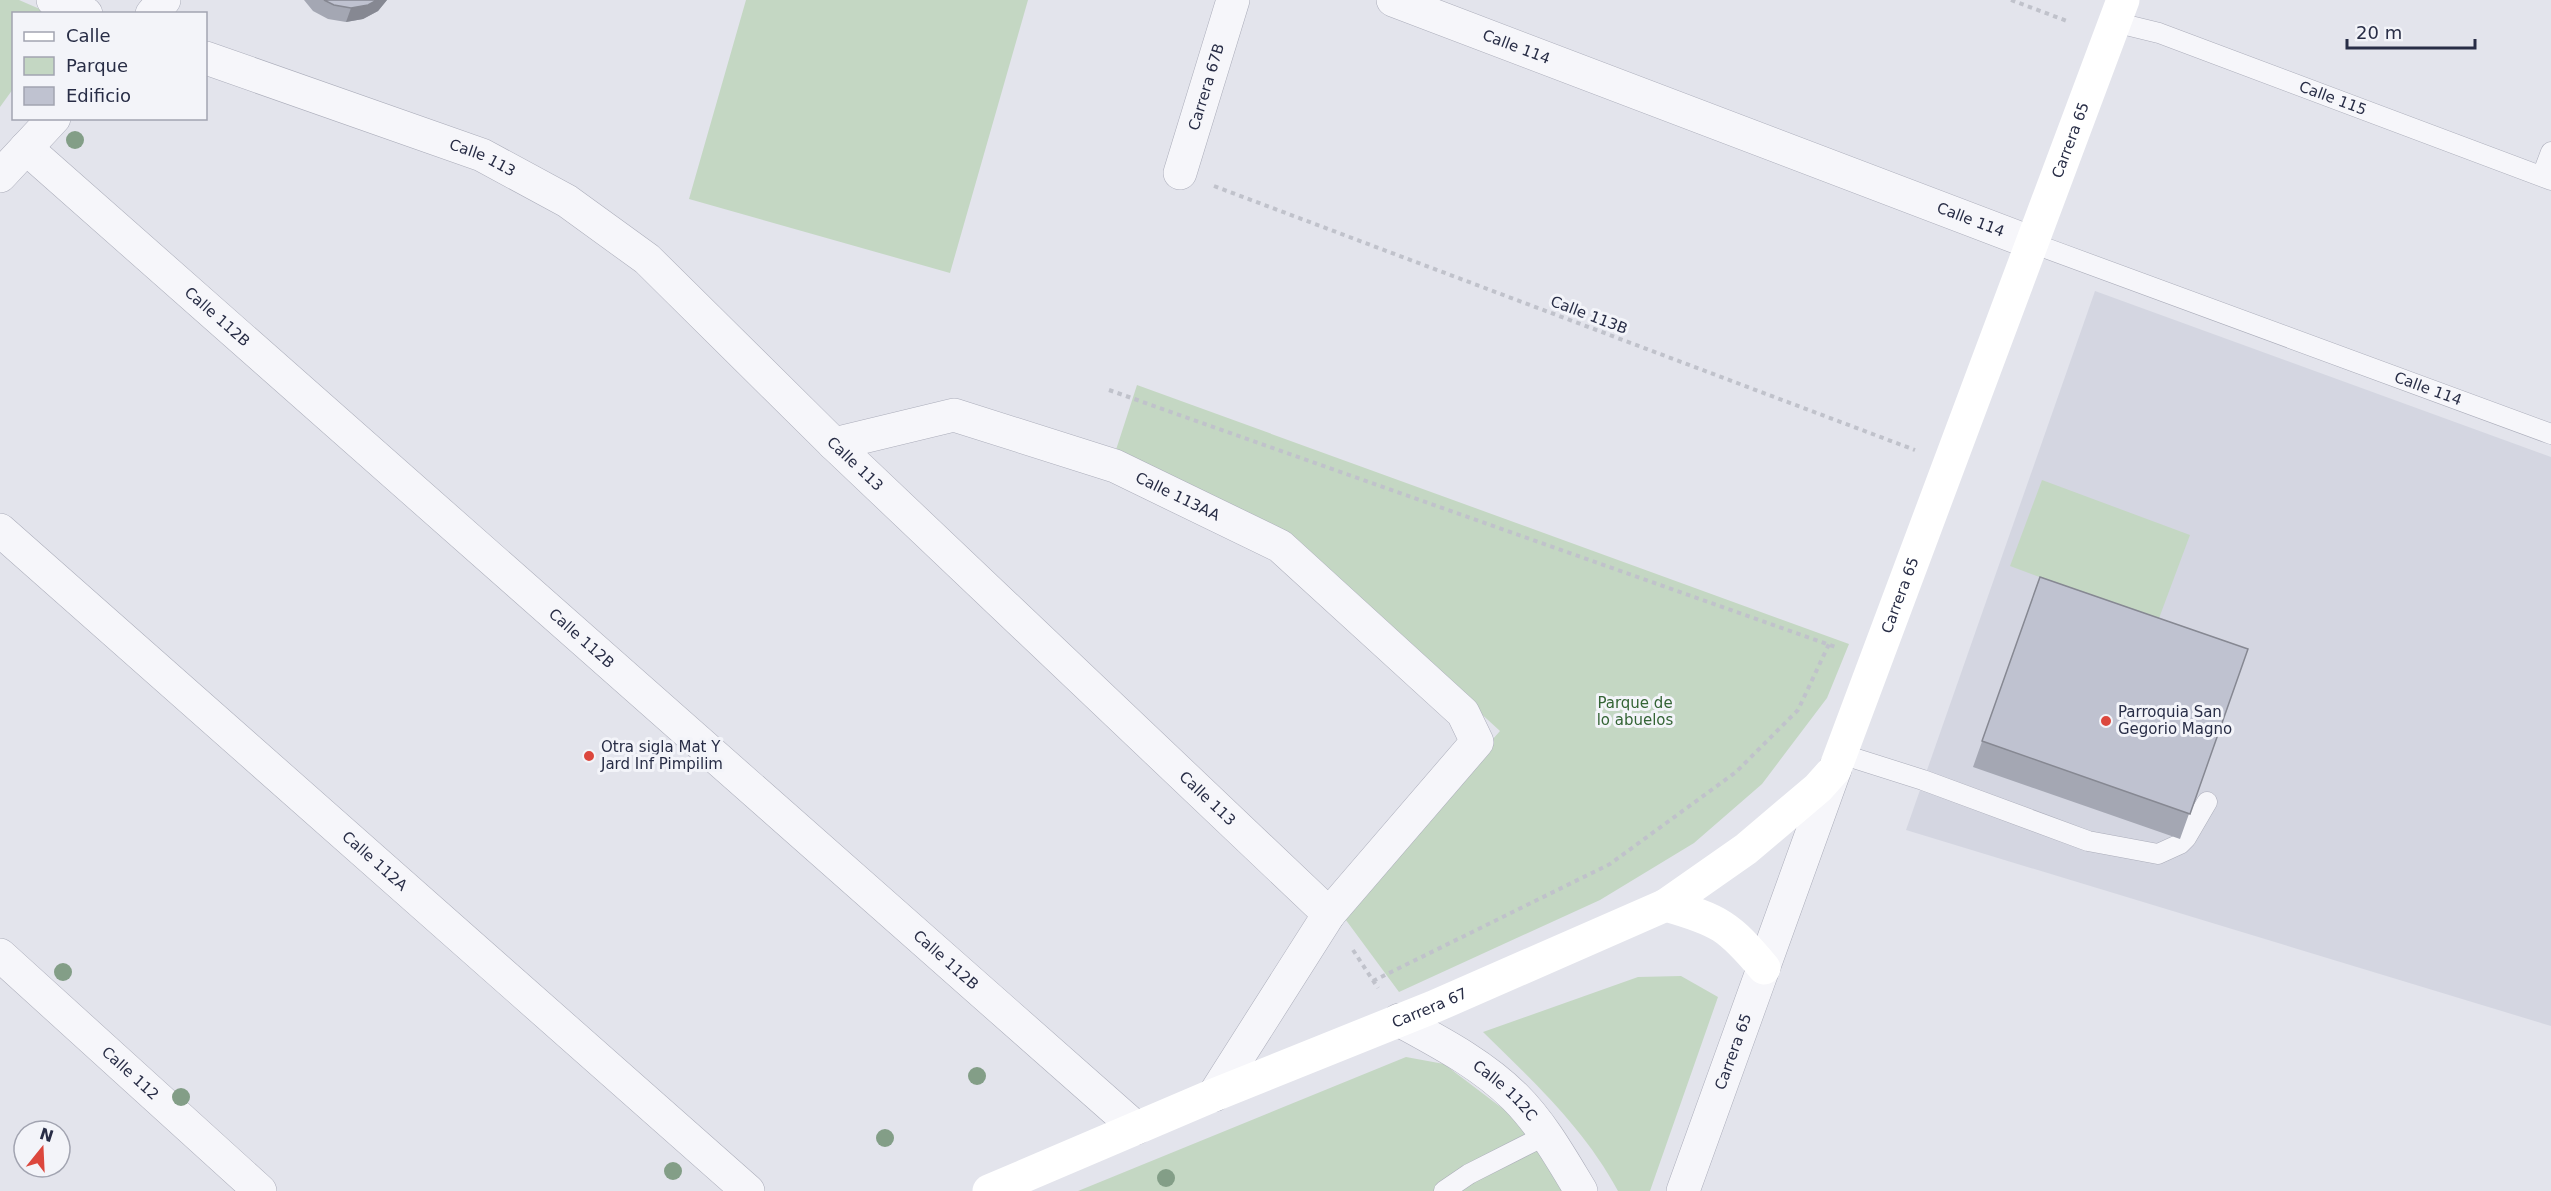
<svg xmlns="http://www.w3.org/2000/svg" width="2551" height="1191" viewBox="0 0 2551 1191" font-family="'DejaVu Sans',sans-serif">
<style>
.built{fill:#d4d6e1}
.green{fill:#c4d7c3}
.lines{fill:none;stroke-linecap:round;stroke-linejoin:round}
.service-casing{stroke:#abadba;stroke-width:21}
.minor-casing{stroke:#abadba;stroke-width:34}
.tertiary-casing{stroke:#abadba;stroke-width:34}
.path{stroke:#c0c2cb;stroke-width:4;stroke-dasharray:4.5 4.5;stroke-linecap:butt}
.service{stroke:#f6f6fa;stroke-width:20}
.minor{stroke:#f6f6fa;stroke-width:33}
.tertiary{stroke:#f6f6fa;stroke-width:33}
.secondary{stroke:#fff;stroke-width:33}
.tree{fill:#839e87}
.wall{fill:#a4a7b3}
.shaded-wall{fill:#868892}
.building{fill:#bfc2d0;stroke:#868892;stroke-width:1.5}
.poi-dot{fill:#dc473d;stroke:#f3f4f9;stroke-width:2}
.labels{text-anchor:middle;dominant-baseline:central;stroke-width:6;stroke-linejoin:round;paint-order:stroke}
.street-label{font-size:15px;fill:#282d46;stroke:#f3f4f9}
.park-label{font-size:15px;fill:#346435;stroke:#f3f4f9}
.poi-label{font-size:15px;fill:#282d46;stroke:#f3f4f9;text-anchor:start}
</style>
<rect width="100%" height="100%" fill="#e3e4ec"/>
<path class="built" d="M2095,291L2551,457V1026L1906,830Z"/>
<path class="green" d="M0,0H19L49,13L14,14L13,89L0,107Z
M746,0H1028L950,273L689,199Z
M1137,385L1849,644L1827,698L1762,784L1694,843L1600,900L1399,992L1340,912L1500,731L1286,535L1114,456Z
M2042,480L2190,535L2158,621L2010,566Z
M1681,976L1718,997L1650,1191H1618C1584,1128 1534,1082 1483,1032L1638,977Z
M1406,1057L1444,1064L1523,1124L1567,1191H1078Z"/>
<g class="lines">
<g class="service-casing">
<g id="service">
<path id="s1" d="M2114,22L2159,33L2551,180"/>
<path d="M2542,176L2551,152"/>
<path id="s2" d="M2032,243L2551,434"/>
<path d="M1841,754L1923,780L2088,841L2158,854L2180,844L2186,838L2207,802"/>
<path d="M1444,1191L1469,1174L1546,1135"/>
</g>
</g>
<g class="minor-casing">
<g id="minor">
<path d="M53,0L86,14"/>
<path id="s3" d="M1393,0L2032,243"/>
<path d="M152,14L164,0"/>
<path id="s4" d="M206,58L482,155L567,201L647,259L834,444L1329,914"/>
<path id="s5" d="M26,148L1136,1128"/>
<path id="s6" d="M1180,173L1233,0"/>
<path d="M0,176L54,118"/>
<path id="s7" d="M834,444L954,415L1115,466L1280,546L1463,713L1477,742L1329,914L1214,1095"/>
<path id="s8" d="M0,530L748,1191"/>
<path id="s9" d="M1399,1020C1439,1042 1482,1064 1515,1097C1542,1124 1561,1158 1581,1191"/>
</g>
</g>
<g class="tertiary-casing">
<g id="tertiary">
<path id="s10" d="M0,955L260,1191"/>
<path id="s11" d="M1683,1191L1835,769"/>
</g>
</g>
<path class="path" d="M2011,0L2067,21
M1214,186L1915,450
M1109,390L1838,648
M1353,950L1378,988
M1373,981L1610,864L1736,772L1798,710L1829,644"/>
<use href="#service" class="service"/>
<use href="#minor" class="minor"/>
<use href="#tertiary" class="tertiary"/>
<g class="secondary">
<path d="M1666,905C1719,920 1729,926 1764,968"/>
<path id="s12" d="M989,1191L1214,1095L1433,1007L1666,905L1746,849L1818,788L1835,769L2123,0"/>
</g>
</g>
<g class="tree">
<circle cx="75" cy="140" r="9"/>
<circle cx="63" cy="972" r="9"/>
<circle cx="977" cy="1076" r="9"/>
<circle cx="181" cy="1097" r="9"/>
<circle cx="885" cy="1138" r="9"/>
<circle cx="673" cy="1171" r="9"/>
<circle cx="1166" cy="1178" r="9"/>
</g>
<path class="wall" d="M304,0H387L378,11L363,19L346,22L328,19L313,11Z
M2040,577L2248,649L2180,839L1973,767Z"/>
<path class="shaded-wall" d="M377,0H387L378,11L363,19L346,22L351,8Z"/>
<path class="building" d="M324,0H377L368,5L351,8L334,5Z
M2040,577L2248,649L2190,814L1982,741Z"/>
<g class="poi-dot">
<circle cx="2106" cy="721" r="6"/>
<circle cx="589" cy="756" r="6"/>
</g>
<g class="labels">
<g class="street-label">
<text stroke="none"><textPath href="#s3" startOffset="132">Calle 114</textPath></text>
<text stroke="none"><textPath href="#s6" startOffset="90">Carrera 67B</textPath></text>
<text stroke="none"><textPath href="#s1" startOffset="232">Calle 115</textPath></text>
<text stroke="none"><textPath href="#s12" startOffset="1624">Carrera 65</textPath></text>
<text stroke="none"><textPath href="#s4" startOffset="294">Calle 113</textPath></text>
<text stroke="none"><textPath href="#s3" startOffset="618">Calle 114</textPath></text>
<text transform="translate(1589 315) rotate(21)">Calle 113B</text>
<text stroke="none"><textPath href="#s5" startOffset="255">Calle 112B</textPath></text>
<text stroke="none"><textPath href="#s2" startOffset="422">Calle 114</textPath></text>
<text stroke="none"><textPath href="#s4" startOffset="780">Calle 113</textPath></text>
<text stroke="none"><textPath href="#s7" startOffset="362">Calle 113AA</textPath></text>
<text stroke="none"><textPath href="#s12" startOffset="1138">Carrera 65</textPath></text>
<text stroke="none"><textPath href="#s5" startOffset="741">Calle 112B</textPath></text>
<text stroke="none"><textPath href="#s4" startOffset="1266">Calle 113</textPath></text>
<text stroke="none"><textPath href="#s8" startOffset="500">Calle 112A</textPath></text>
<text stroke="none"><textPath href="#s5" startOffset="1227">Calle 112B</textPath></text>
<text stroke="none"><textPath href="#s12" startOffset="477">Carrera 67</textPath></text>
<text stroke="none"><textPath href="#s11" startOffset="148">Carrera 65</textPath></text>
<text stroke="none"><textPath href="#s10" startOffset="176">Calle 112</textPath></text>
<text stroke="none"><textPath href="#s9" startOffset="128">Calle 112C</textPath></text>
</g>
<g class="park-label">
<text x="1635" y="703">Parque de<tspan x="1635" dy="17">lo abuelos</tspan></text>
</g>
<g class="poi-label">
<text x="2118" y="712">Parroquia San<tspan x="2118" dy="17">Gegorio Magno</tspan></text>
<text x="601" y="747">Otra sigla Mat Y<tspan x="601" dy="17">Jard Inf Pimpilim</tspan></text>
</g>
</g>
<rect x="12" y="12" width="195" height="108" fill="#f3f4f9" stroke="#a2a4b1" stroke-width="1.5"/>
<rect x="24" y="32" width="30" height="9" fill="#ffffff" stroke="#a2a4b1" stroke-width="1.5"/>
<text x="66" y="42" font-size="18" fill="#282d46">Calle</text>
<rect x="24" y="57" width="30" height="18" fill="#c4d7c3" stroke="#a2a4b1" stroke-width="1.5"/>
<text x="66" y="72" font-size="18" fill="#282d46">Parque</text>
<rect x="24" y="87" width="30" height="18" fill="#bfc2d0" stroke="#a2a4b1" stroke-width="1.5"/>
<text x="66" y="102" font-size="18" fill="#282d46">Edificio</text>
<g transform="translate(42 1149) rotate(18)"><circle r="28" fill="#f3f4f9" stroke="#a2a4b1" stroke-width="1.5"/>
<path d="M0-4.5L10 22L0 15L-10 22Z" fill="#dc473d"/>
<text y="-9" font-size="16" font-weight="bold" text-anchor="middle" fill="#282d46">N</text>
</g>
<path d="M2347 39v9h128v-9" fill="none" stroke="#282d46" stroke-width="3"/>
<text x="2356" y="39" font-size="18" fill="#282d46" stroke="#f3f4f9" stroke-width="4.5" paint-order="stroke">20 m</text>
</svg>
